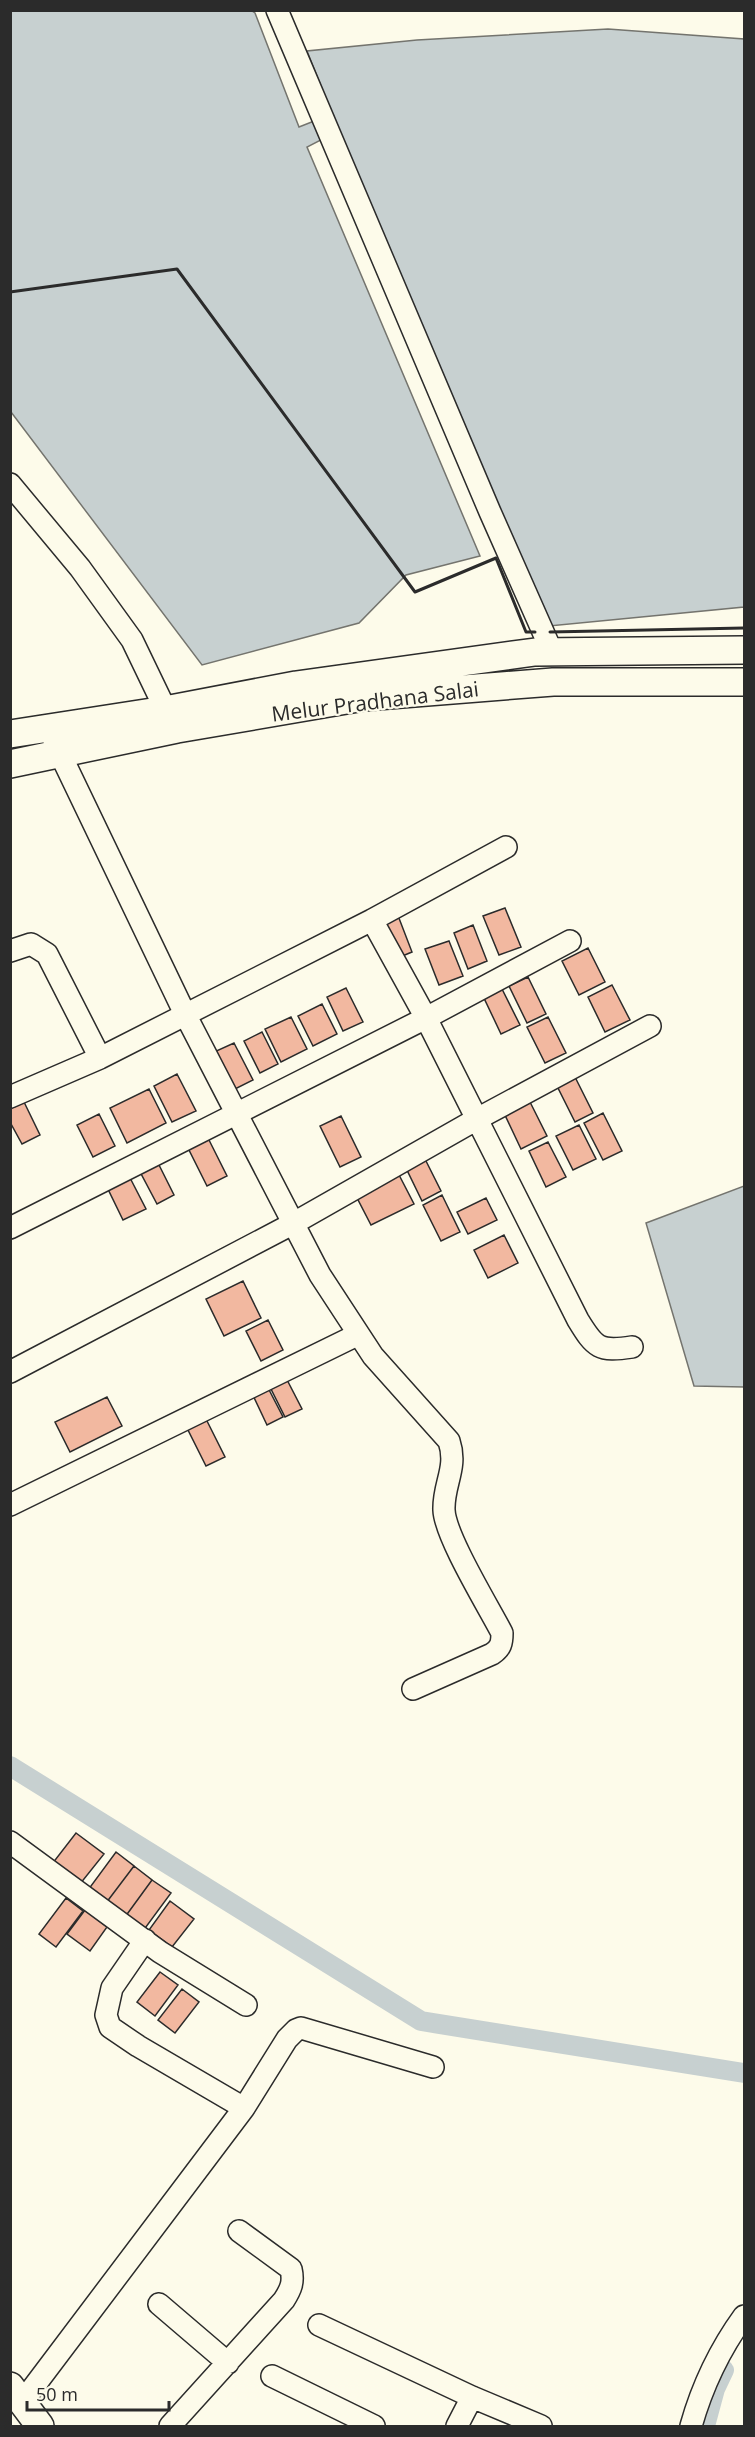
<svg xmlns="http://www.w3.org/2000/svg" width="755" height="2437" viewBox="0 0 755 2437" font-family="'Open Sans',sans-serif">
<style>
.water{fill:#c7d0d0;stroke:#74746e;stroke-width:1.5}
.lines{fill:none;stroke-linecap:round;stroke-linejoin:round}
.canal{stroke:#c7d0d0;stroke-width:20}
.building{fill:#f2b8a0;stroke:#2b2b2b;stroke-width:1.5}
.minor-casing{stroke:#2b2b2b;stroke-width:24}
.major-casing{stroke:#2b2b2b;stroke-width:30}
.minor{stroke:#fdfbea;stroke-width:21}
.major{stroke:#fdfbea;stroke-width:27}
.wall{stroke:#2b2b2b;stroke-width:3}
.labels{text-anchor:middle;dominant-baseline:central;stroke-width:4.5;stroke-linejoin:round;paint-order:stroke}
.street-label{font-size:21px;fill:#2b2b2b;stroke:#fdfbea}
</style>
<rect width="100%" height="100%" fill="#fdfbea"/>
<path class="water" d="M11,11H252L255,13L299,127L332,114L307,51L417,40L608,29L744,39V607L549,626L338,131L307,147L480,556L406,575L359,623L202,665L11,412Z
M744,1186V1387L694,1386L646,1223Z"/>
<g class="lines">
<path class="canal" d="M10,1766L421,2021L744,2073
M705,2426L715,2389L724,2370"/>
</g>
<path class="building" d="M505,908L521,947L499,955L483,916Z
M397,913L412,952L395,959L380,920Z
M473,925L487,961L468,969L454,933Z
M449,941L463,976L439,985L425,949Z
M588,948L605,982L579,995L562,961Z
M528,977L546,1014L527,1023L509,986Z
M612,985L630,1020L605,1032L588,997Z
M501,987L520,1025L501,1034L483,996Z
M346,988L363,1022L343,1031L327,997Z
M322,1004L337,1034L313,1046L298,1016Z
M291,1017L307,1049L281,1062L265,1029Z
M548,1017L566,1053L545,1063L527,1027Z
M262,1032L278,1064L260,1073L244,1041Z
M234,1043L253,1080L233,1090L214,1052Z
M177,1074L196,1111L172,1122L154,1086Z
M574,1075L593,1113L575,1122L556,1084Z
M149,1089L166,1123L127,1143L110,1108Z
M529,1100L547,1136L521,1149L504,1113Z
M24,1102L40,1135L22,1144L10,1122V1109Z
M603,1113L622,1151L603,1160L584,1123Z
M99,1114L115,1146L93,1157L77,1125Z
M341,1116L361,1157L340,1167L320,1126Z
M579,1125L596,1159L573,1170L556,1136Z
M208,1138L227,1176L207,1186L188,1148Z
M548,1142L566,1177L546,1187L529,1151Z
M424,1157L441,1191L422,1201L405,1166Z
M156,1159L174,1195L157,1204L138,1168Z
M397,1171L414,1204L371,1225L354,1192Z
M127,1172L146,1209L123,1220L105,1183Z
M442,1195L460,1232L441,1241L423,1205Z
M486,1198L497,1220L468,1234L457,1212Z
M504,1235L518,1263L488,1278L474,1250Z
M243,1281L261,1318L224,1336L206,1299Z
M268,1320L283,1350L261,1361L246,1331Z
M283,1372L302,1409L285,1417L267,1381Z
M265,1382L283,1417L267,1425L250,1389Z
M107,1397L122,1426L70,1452L55,1422Z
M206,1419L225,1457L206,1466L187,1428Z
M76,1833L104,1854L80,1884L52,1864Z
M116,1852L134,1866L106,1903L88,1890Z
M134,1866L152,1880L125,1917L106,1903Z
M152,1880L171,1893L143,1931L125,1917Z
M66,1898L83,1911L56,1947L39,1934Z
M170,1901L194,1919L172,1947L149,1930Z
M85,1910L107,1927L90,1951L67,1934Z
M160,1972L178,1985L155,2016L137,2002Z
M182,1989L199,2002L175,2033L158,2020Z"/>
<g class="lines">
<g class="minor-casing">
<path id="minor" d="M277,10L490,512L552,652
M10,484L80,568L132,640L171,721
M54,741L185,1014L320,1275L373,1356L449,1441C458,1468 443,1484 444,1510C445,1536 488,1606 502,1633C502,1643 501,1648 492,1654L413,1689
M372,920L426,1018L578,1320C595,1348 599,1352 632,1347
M10,951L31,944L47,954L100,1058
M10,1097L100,1058L372,920L506,847
M10,1228L426,1018L570,941
M10,1372L294,1223L477,1119L650,1026
M10,1505L357,1335
M10,1842L160,1952L246,2005
M145,1940L112,1988L106,2015L110,2027L138,2046L244,2108L287,2039L296,2030L301,2028L433,2067
M159,2304L228,2363
M319,2325L472,2397L541,2426
M272,2376L374,2426
M23,2401L244,2108
M170,2426L284,2300C291,2289 294,2282 291,2269L239,2231
M457,2426L472,2397
M691,2426C702,2387 720,2349 744,2316"/>
</g>
<g class="major-casing">
<path id="major" d="M10,734L165,710L296,685L535,652L744,650
M10,764L177,729L364,697L553,682H744
M10,2386L40,2426"/>
</g>
<use href="#minor" class="minor"/>
<use href="#major" class="major"/>
<path class="wall" d="M10,292L177,269L415,592L496,558L526,632H535
M550,632L744,628"/>
</g>
<g class="labels">
<g class="street-label">
<text transform="translate(375 701) rotate(-7)">Melur Pradhana Salai</text>
</g>
</g>
<rect width="755" height="2437" fill="none" stroke="#2b2b2b" stroke-width="24"/>
<path d="M27 2401v9h142v-9" fill="none" stroke="#2b2b2b" stroke-width="3"/>
<text x="36" y="2401" font-size="18" fill="#2b2b2b" stroke="#fdfbea" stroke-width="4.5" paint-order="stroke">50 m</text>
</svg>
